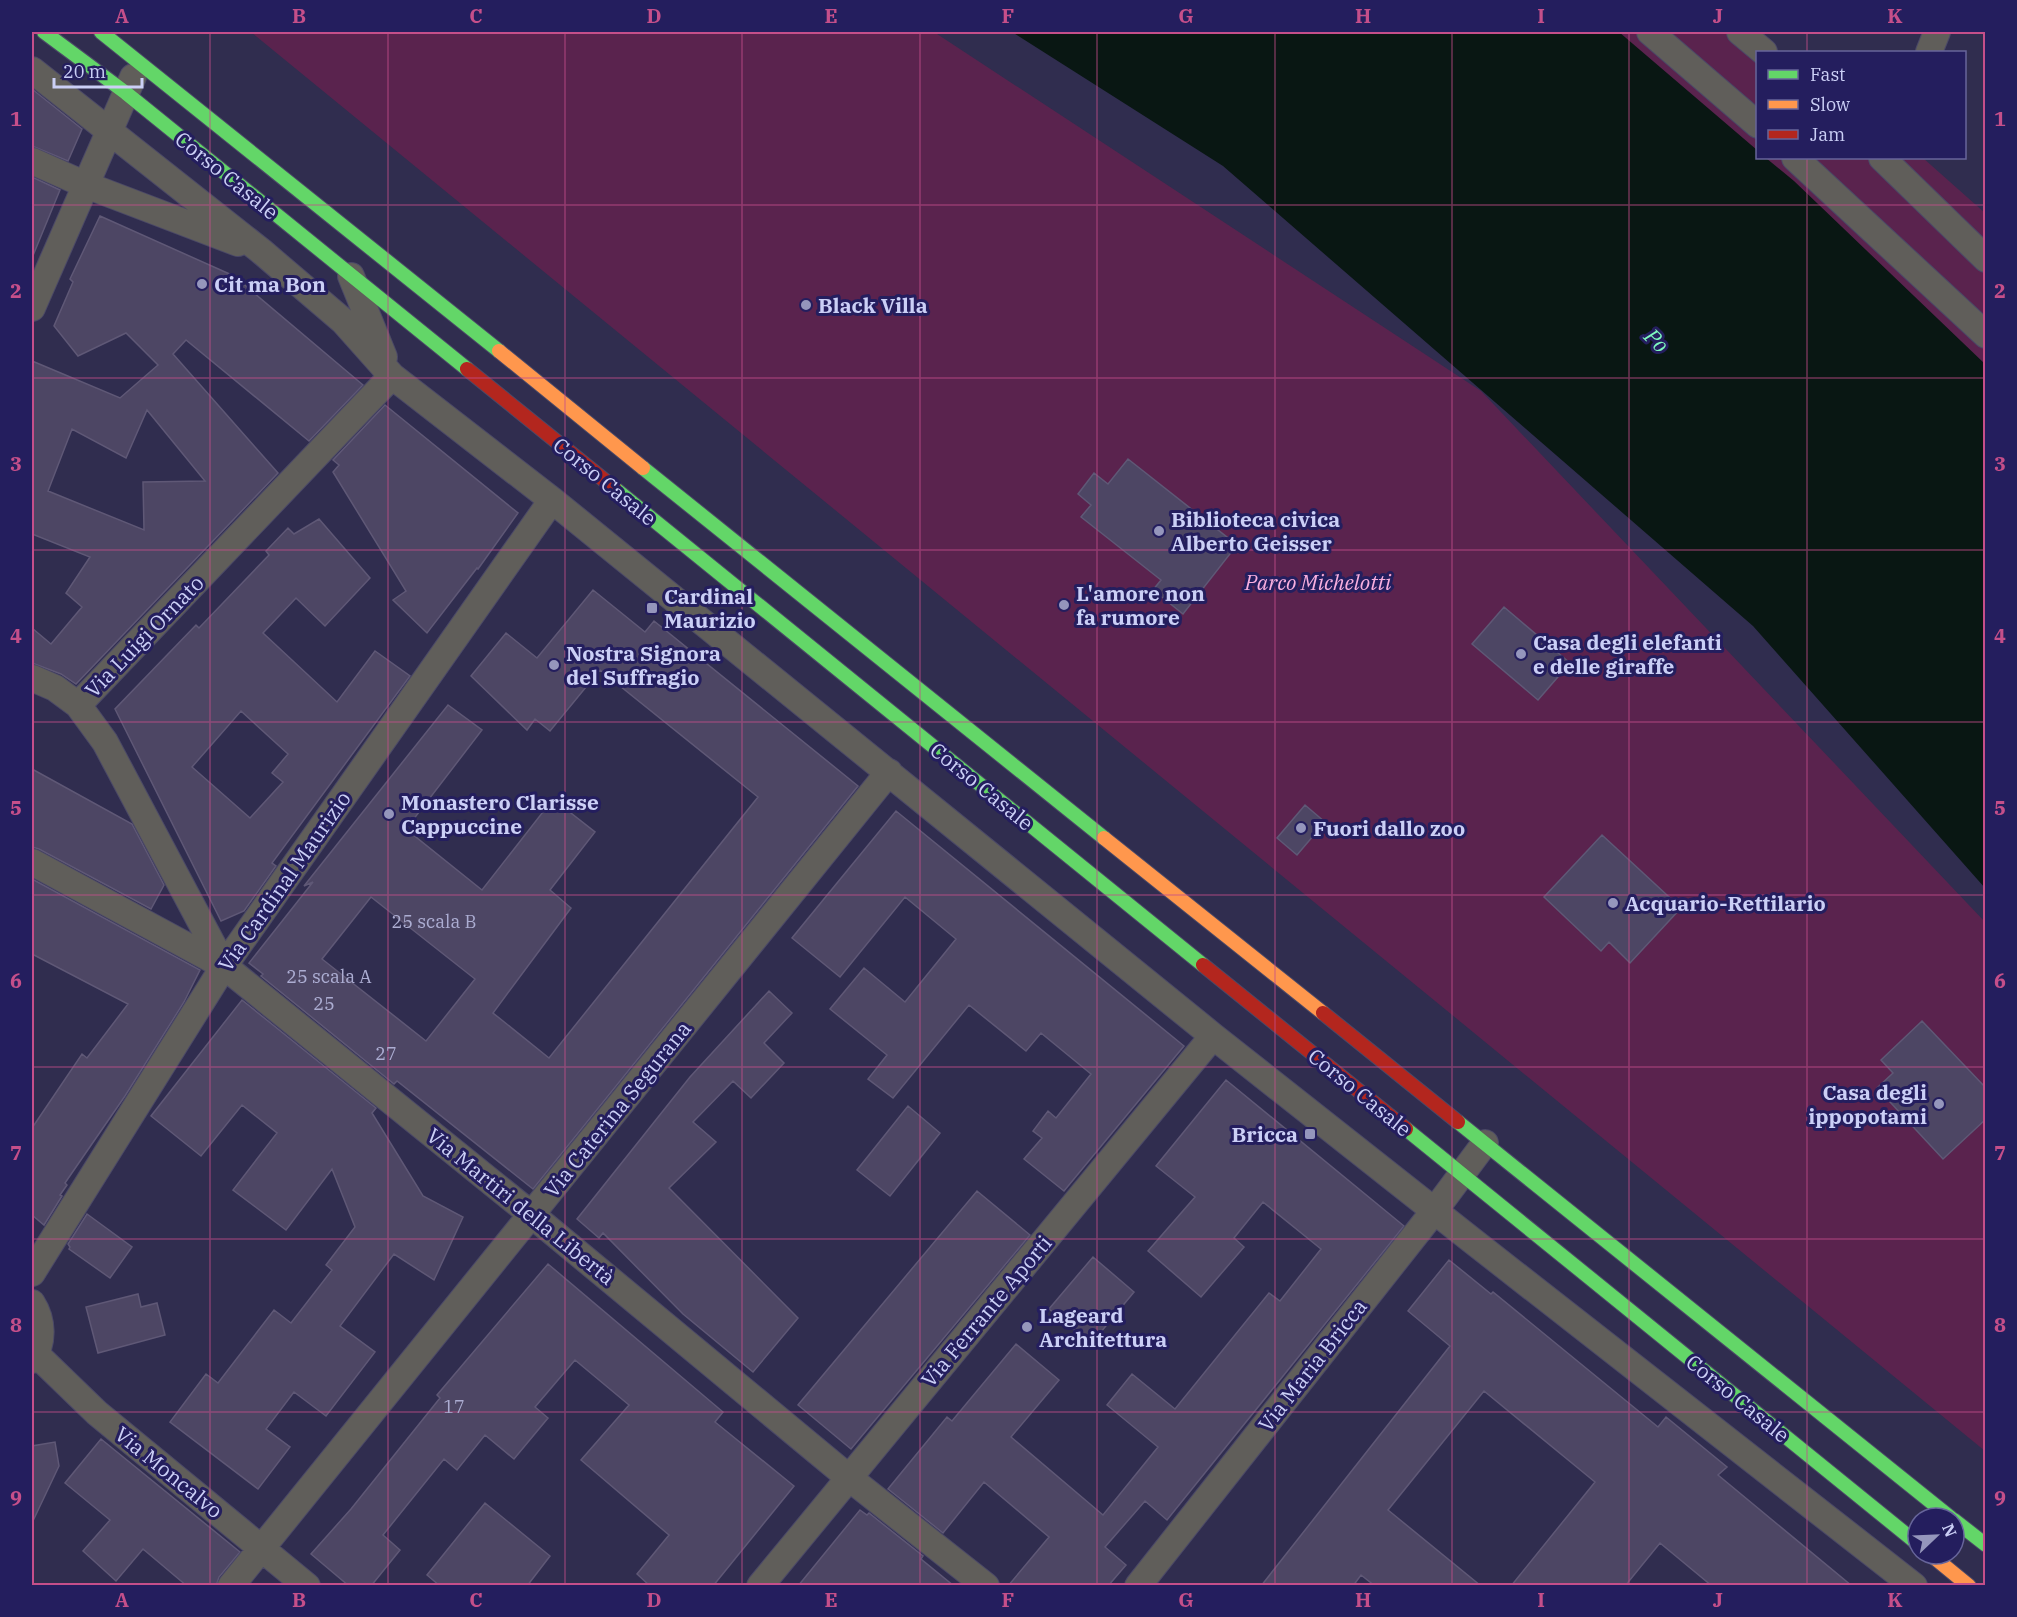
<svg xmlns="http://www.w3.org/2000/svg" width="2017" height="1617" viewBox="0 0 2017 1617" font-family="'IBM Plex Serif',serif">
<style>
.green{fill:#5a234e}
.water{fill:#091713}
.building{fill:#4d4664;stroke:#5f5876;stroke-width:1.5;fill-rule:evenodd}
.lines{fill:none;stroke-linecap:round;stroke-linejoin:round}
.street-casing{stroke:#4b4967;stroke-width:28}
.fast-casing{stroke:#4b4967;stroke-width:16}
.slow-casing{stroke:#4b4967;stroke-width:16}
.jam-casing{stroke:#4b4967;stroke-width:16}
.street{stroke:#605e5a;stroke-width:26}
.fast{stroke:#63d668;stroke-width:14}
.slow{stroke:#ff974d;stroke-width:14}
.jam{stroke:#b3261e;stroke-width:14}
.grid{fill:none;stroke:#c54f8a;stroke-width:1.5;stroke-opacity:0.55}
.poi-dot{fill:#9596bc;stroke:#241e5e;stroke-width:2}
.labels{text-anchor:middle;dominant-baseline:central;stroke-width:6;stroke-linejoin:round;paint-order:stroke}
.number-label{font-size:18px;fill:#acadd2}
.street-label{font-size:21px;fill:#cbcff6;stroke:#241e5e}
.poi-label{font-size:21px;font-weight:bold;fill:#cbcff6;stroke:#241e5e;text-anchor:start}
.park-label{font-size:21px;font-style:italic;fill:#f9afdf;stroke:#241e5e}
.water-label{font-size:22px;font-style:italic;fill:#7ef9be;stroke:#241e5e}
.neatline{fill:none;stroke:#c54f8a;stroke-width:2}
.grid-label{font-size:20px;text-anchor:middle;font-weight:bold;fill:#c54f8a}
</style>
<rect width="100%" height="100%" fill="#302d4f"/>
<path class="green" d="M251,32H934L1481,391L1985,922V1451Z
M1564,32H1740L1758,52V158H1882L1985,259V417Z
M1899,158H1923L1985,213V254Z"/>
<path class="water" d="M1012,32H1619L1757,150L1758,158H1766L1794,181L1985,364V888L1753,626L1223,166Z"/>
<path class="building" d="M32,89L82,129L68,161L32,146Z
M32,177L60,190L32,258Z
M100,216L234,276L363,385L309,441L186,340L173,354L278,473L76,684L61,674L32,663V628L51,644L82,607L66,593L90,557L32,534V361L120,398L158,365L126,333L78,356L54,326L73,282L70,279ZM147,410L205,481L143,482L144,530L48,491L72,429L126,458Z
M385,405L518,513L478,569L477,568L427,633L393,600L406,591L333,472L339,465L333,460Z
M1128,459L1237,545L1183,614L1153,590L1161,580L1081,517L1091,505L1078,494L1094,473L1108,484Z
M319,519L370,578L325,626L296,598L263,633L337,702L375,651L410,676L272,863L276,866L244,911L221,921L115,709L196,625L199,628L269,555L266,551L288,528L294,534ZM241,711L288,754L272,773L283,782L250,818L192,767Z
M593,590L645,632L654,621L858,786L533,1189L397,1081L394,1084L261,976L263,974L249,963L313,882L304,886L448,705L482,730L406,829L482,890L553,799L595,832L550,890L571,908L493,1013L549,1058L758,797L600,670L550,731L535,719L527,730L471,676L506,633L537,658ZM371,897L475,979L426,1041L322,959Z
M1504,607L1570,663L1538,700L1472,644Z
M32,769L132,824L164,885L151,909L39,849L32,847Z
M1305,805L1325,822L1297,855L1277,838Z
M896,811L1184,1046L1064,1191L1024,1159L1042,1138L1033,1131L1048,1111L1056,1118L1091,1074L1041,1033L1026,1051L969,1005L893,1098L868,1079L887,1055L830,1009L864,968L905,1002L956,939L905,897L840,977L792,938Z
M1602,835L1681,908L1630,963L1609,942L1601,951L1544,897Z
M32,879L200,970L184,1002L125,1096L65,1183L67,1185L60,1195L62,1196L44,1225L32,1215V1128L82,1054L87,1058L128,1004L32,954Z
M769,991L792,1013L764,1043L784,1063L751,1098L733,1081L693,1122L716,1142L669,1188L798,1318L753,1372L683,1314L603,1233L599,1238L577,1219L690,1077Z
M242,1000L376,1108L372,1113L423,1196L463,1217L434,1280L394,1254L340,1326L375,1352L326,1416L294,1392L266,1429L290,1447L258,1489L170,1422L206,1374L218,1383L274,1310L291,1323L332,1270L326,1265L355,1227L332,1169L286,1230L233,1190L277,1133L242,1105L201,1156L151,1116Z
M1922,1021L1986,1088V1119L1943,1159L1877,1088L1893,1073L1881,1060Z
M1226,1080L1404,1226L1167,1520L1145,1501L1105,1547L1126,1565L1108,1586H1008L1049,1537L984,1482L943,1533L888,1489L947,1417L952,1421L1016,1344L1059,1380L1011,1437L1103,1515L1158,1447L1107,1405L1132,1374L1175,1409L1269,1293L1280,1301L1321,1249L1263,1202L1234,1238L1244,1247L1201,1297L1148,1251L1195,1197L1156,1166Z
M908,1106L940,1133L890,1196L857,1170Z
M977,1191L1030,1235L851,1449L798,1405Z
M87,1214L132,1247L110,1278L69,1249L70,1247L68,1244Z
M1093,1257L1134,1292L1091,1344L1049,1309Z
M1449,1260L1491,1294L1493,1292L1658,1427L1666,1417L1727,1467L1718,1475L1852,1586H1712L1660,1543L1625,1586H1511L1595,1482L1484,1391L1388,1510L1481,1586H1375L1361,1575L1353,1586H1261L1450,1346L1408,1311Z
M548,1264L723,1412L715,1422L794,1486L713,1586H650L637,1574L669,1535L581,1460L629,1405L575,1360L535,1407L548,1418L514,1459L485,1435L457,1470L444,1459L383,1535L400,1550L371,1586H349L311,1554L351,1509L440,1398L437,1395Z
M138,1294L141,1307L157,1303L165,1335L98,1353L86,1307Z
M101,1439L240,1552L219,1577L216,1586H187L143,1549L116,1581L83,1551L110,1520L65,1483Z
M55,1442L59,1466L32,1523V1446Z
M485,1503L550,1556L527,1586H440L427,1575Z
M860,1510L867,1515L869,1513L923,1556L921,1559L954,1586H798Z"/>
<g class="lines">
<g class="street-casing">
<path id="street" d="M1650,32L1758,125
M1740,32L1764,52
M1929,52L1937,32
M32,70L261,251L343,321L392,376L552,500L1213,1036L1474,1242L1914,1586
M1795,158L1986,335
M1882,158L1986,259
M32,161L86,185L238,243
M351,276L384,357
M32,308L133,77
M32,678L55,688L78,705L105,742L224,966
M78,705L392,376
M32,862L224,966L532,1215L848,1477L986,1586
M32,1273L224,966L552,500
M32,1303C43,1320 44,1343 32,1360
M36,1354L97,1413L307,1586
M231,1586L889,772
M760,1586L1213,1036
M1138,1586L1435,1210L1485,1143"/>
</g>
<g class="fast-casing">
<path id="fast" d="M44,32L126,93L467,369
M101,32L499,351
M643,468L1104,838
M614,488L1203,965
M1458,1122L1951,1518
M1406,1129L1918,1544
M1954,1520L1986,1545"/>
</g>
<g class="slow-casing">
<path id="slow" d="M499,351L643,468
M1104,838L1323,1013
M1930,1554L1969,1586"/>
</g>
<g class="jam-casing">
<path id="jam" d="M467,369L614,488
M1203,965L1406,1129
M1323,1013L1458,1122"/>
</g>
<use href="#street" class="street"/>
<use href="#fast" class="fast"/>
<use href="#slow" class="slow"/>
<use href="#jam" class="jam"/>
</g>
<path class="grid" d="M210,32V1586M388,32V1586M565,32V1586M742,32V1586M920,32V1586M1097,32V1586M1275,32V1586M1452,32V1586M1629,32V1586M1807,32V52M1807,158V1586M32,205H1986M32,378H1986M32,550H1986M32,722H1986M32,895H1986M32,1067H1986M32,1239H1986M32,1412H1986"/>
<g class="poi-dot">
<circle cx="202" cy="284" r="6"/>
<circle cx="806" cy="305" r="6"/>
<circle cx="1159" cy="531" r="6"/>
<circle cx="1064" cy="605" r="6"/>
<rect x="646" y="602" width="12" height="12" rx="3"/>
<circle cx="1521" cy="654" r="6"/>
<circle cx="554" cy="665" r="6"/>
<circle cx="389" cy="814" r="6"/>
<circle cx="1301" cy="828" r="6"/>
<circle cx="1613" cy="903" r="6"/>
<circle cx="1939" cy="1104" r="6"/>
<rect x="1304" y="1128" width="12" height="12" rx="3"/>
<circle cx="1027" cy="1327" r="6"/>
</g>
<g class="labels">
<g class="number-label">
<text x="434" y="921">25 scala B</text>
<text x="329" y="976">25 scala A</text>
<text x="324" y="1003">25</text>
<text x="386" y="1053">27</text>
<text x="454" y="1406">17</text>
</g>
<g class="street-label">
<text transform="translate(227 175) rotate(39)">Corso Casale</text>
<text transform="translate(605 481) rotate(39)">Corso Casale</text>
<text transform="translate(144 636) rotate(-46)">Via Luigi Ornato</text>
<text transform="translate(982 786) rotate(39)">Corso Casale</text>
<text transform="translate(284 881) rotate(-55)">Via Cardinal Maurizio</text>
<text transform="translate(1360 1092) rotate(39)">Corso Casale</text>
<text transform="translate(617 1109) rotate(-51)">Via Caterina Segurana</text>
<text transform="translate(521 1206) rotate(39)">Via Martiri della Libertà</text>
<text transform="translate(986 1311) rotate(-50)">Via Ferrante Aporti</text>
<text transform="translate(1312 1365) rotate(-52)">Via Maria Bricca</text>
<text transform="translate(1738 1398) rotate(39)">Corso Casale</text>
<text transform="translate(169 1472) rotate(39)">Via Moncalvo</text>
</g>
<g class="poi-label">
<text x="214" y="284">Cit ma Bon</text>
<text x="818" y="305">Black Villa</text>
<text x="1171" y="519">Biblioteca civica<tspan x="1171" dy="24">Alberto Geisser</tspan></text>
<text x="1076" y="593">L'amore non<tspan x="1076" dy="24">fa rumore</tspan></text>
<text x="664" y="596">Cardinal<tspan x="664" dy="24">Maurizio</tspan></text>
<text x="1533" y="642">Casa degli elefanti<tspan x="1533" dy="24">e delle giraffe</tspan></text>
<text x="566" y="653">Nostra Signora<tspan x="566" dy="24">del Suffragio</tspan></text>
<text x="401" y="802">Monastero Clarisse<tspan x="401" dy="24">Cappuccine</tspan></text>
<text x="1313" y="828">Fuori dallo zoo</text>
<text x="1625" y="903">Acquario-Rettilario</text>
<text x="1927" y="1092" text-anchor="end">Casa degli<tspan x="1927" dy="24">ippopotami</tspan></text>
<text x="1298" y="1134" text-anchor="end">Bricca</text>
<text x="1039" y="1315">Lageard<tspan x="1039" dy="24">Architettura</tspan></text>
</g>
<g class="park-label">
<text x="1318" y="582">Parco Michelotti</text>
</g>
<g class="water-label">
<text transform="translate(1657 340) rotate(44)">Po</text>
</g>
</g>
<rect width="2017" height="1617" fill="none" stroke="#241e5e" stroke-width="66"/>
<rect x="1756" y="51" width="210" height="108" fill="#241e5e" stroke="#67659b" stroke-width="1.5"/>
<rect x="1768" y="70" width="30" height="9" fill="#63d668" stroke="#67659b" stroke-width="1.5"/>
<text x="1810" y="81" font-size="18" fill="#cbcff6">Fast</text>
<rect x="1768" y="100" width="30" height="9" fill="#ff974d" stroke="#67659b" stroke-width="1.5"/>
<text x="1810" y="111" font-size="18" fill="#cbcff6">Slow</text>
<rect x="1768" y="130" width="30" height="9" fill="#b3261e" stroke="#67659b" stroke-width="1.5"/>
<text x="1810" y="141" font-size="18" fill="#cbcff6">Jam</text>
<g transform="translate(1936 1536) rotate(67)"><circle r="28" fill="#241e5e" stroke="#67659b" stroke-width="1.5"/>
<path d="M0-4.5L10 22L0 15L-10 22Z" fill="#9596bc"/>
<text y="-9" font-size="16" font-weight="bold" text-anchor="middle" fill="#cbcff6">N</text>
</g>
<path d="M54 78v9h88v-9" fill="none" stroke="#cbcff6" stroke-width="3"/>
<text x="63" y="78" font-size="18" fill="#cbcff6" stroke="#241e5e" stroke-width="4.5" paint-order="stroke">20 m</text>
<rect x="33" y="33" width="1951" height="1551" class="neatline"/>
<g class="grid-label">
<text x="122" y="23">A</text>
<text x="299" y="23">B</text>
<text x="476" y="23">C</text>
<text x="654" y="23">D</text>
<text x="831" y="23">E</text>
<text x="1008" y="23">F</text>
<text x="1186" y="23">G</text>
<text x="1363" y="23">H</text>
<text x="1541" y="23">I</text>
<text x="1718" y="23">J</text>
<text x="1895" y="23">K</text>
<text x="16" y="126">1</text>
<text x="2000" y="126">1</text>
<text x="16" y="298">2</text>
<text x="2000" y="298">2</text>
<text x="16" y="471">3</text>
<text x="2000" y="471">3</text>
<text x="16" y="643">4</text>
<text x="2000" y="643">4</text>
<text x="16" y="815">5</text>
<text x="2000" y="815">5</text>
<text x="16" y="988">6</text>
<text x="2000" y="988">6</text>
<text x="16" y="1160">7</text>
<text x="2000" y="1160">7</text>
<text x="16" y="1332">8</text>
<text x="2000" y="1332">8</text>
<text x="16" y="1505">9</text>
<text x="2000" y="1505">9</text>
<text x="122" y="1607">A</text>
<text x="299" y="1607">B</text>
<text x="476" y="1607">C</text>
<text x="654" y="1607">D</text>
<text x="831" y="1607">E</text>
<text x="1008" y="1607">F</text>
<text x="1186" y="1607">G</text>
<text x="1363" y="1607">H</text>
<text x="1541" y="1607">I</text>
<text x="1718" y="1607">J</text>
<text x="1895" y="1607">K</text>
</g>
</svg>
